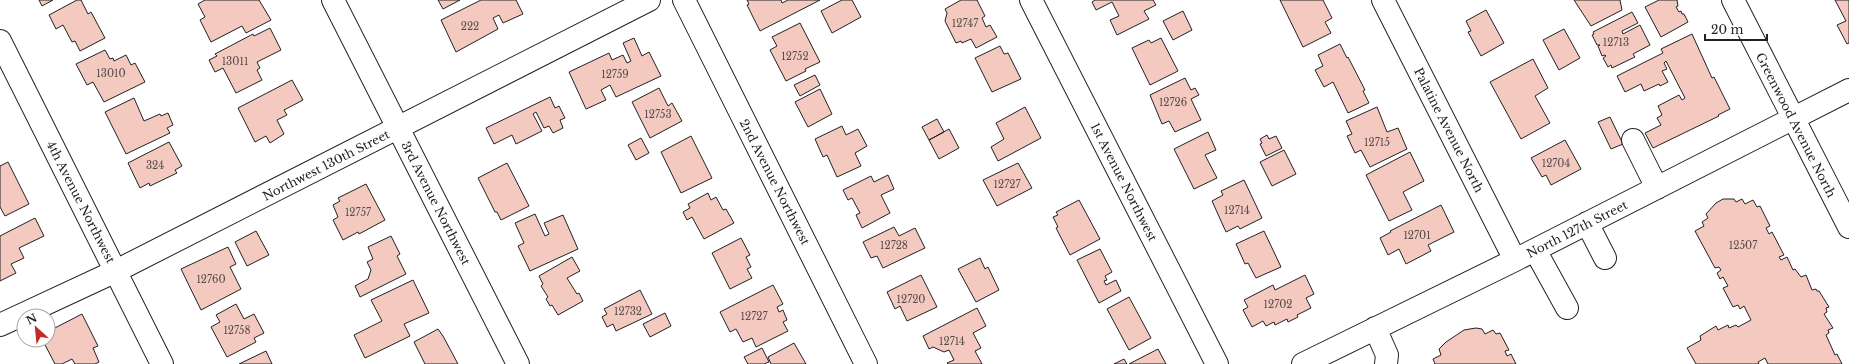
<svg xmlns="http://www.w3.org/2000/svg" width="1849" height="364" viewBox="0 0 1849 364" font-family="'Libre Baskerville',serif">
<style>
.building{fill:#f3c9c0;stroke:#222}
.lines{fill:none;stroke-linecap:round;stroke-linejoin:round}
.minor-casing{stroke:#222;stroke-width:24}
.major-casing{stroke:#222;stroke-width:24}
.minor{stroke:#fff;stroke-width:22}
.major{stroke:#fff;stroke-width:22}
.labels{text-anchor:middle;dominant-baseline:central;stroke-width:3;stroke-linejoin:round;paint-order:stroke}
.number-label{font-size:10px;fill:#564c4a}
.street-label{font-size:12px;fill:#222;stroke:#fff}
</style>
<rect width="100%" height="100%" fill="#fff"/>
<path class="building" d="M39,0H53L42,6Z
M77,0H81L88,14L91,12L105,38L80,51L75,41L72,42L63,25L56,29L49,15Z
M205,0H259L271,20L246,33L242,26L211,42L200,20L205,17L198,4Z
M438,0H460L443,9Z
M481,0H516L523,14L503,23L499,15L493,18L498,29L456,52L441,20Z
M747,0H781L782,3L788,0H820L760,31L747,5L749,4Z
M842,0H852L861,17L832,33L821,11Z
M961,0H977L985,16L982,18L986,27L990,25L997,37L976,48L971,39L962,43L961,41L956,43L945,21L947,13L945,9Z
M1095,0H1153L1156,5L1144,11L1149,19L1117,35L1110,20L1119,16L1112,2L1096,10L1092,2Z
M1280,0H1323L1332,18L1325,22L1331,33L1303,47Z
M1574,0H1620L1622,10L1591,26Z
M1659,0H1677L1678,6L1676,7L1679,12L1681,11L1682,14H1684L1688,22L1661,37L1645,7Z
M1835,0H1849V43L1847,44L1837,25L1846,21Z
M1486,10L1504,43L1481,56L1468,32L1471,31L1466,21Z
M1183,11L1192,30L1173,40L1163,21Z
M1632,12L1638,23L1622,31L1623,34L1640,25L1650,45L1633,54L1635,57L1612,68L1611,65L1608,67L1603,58L1606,56L1605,55L1602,56L1598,46L1600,45H1597L1592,35L1594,34L1593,32Z
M800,23L820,62L805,69L806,71L786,81L770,50L777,46L772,37Z
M270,28L281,50L257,62L260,68L257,70L262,80L236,93L223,68L215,72L209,60L217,56L215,54L253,34L254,36Z
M1564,29L1580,58L1559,70L1543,40Z
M1692,34L1712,78L1714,77L1730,109L1718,115L1719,116L1653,148L1645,133L1661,125L1657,118L1662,115L1658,106L1679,95L1682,100L1685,98L1666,61L1664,63L1667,69L1662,71L1668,82L1660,86L1659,84L1644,91L1641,84L1625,92L1617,76L1663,53L1661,49Z
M634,38L642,56L649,52L661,76L616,97L610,85L601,90L606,100L586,109L569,72L609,53L612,60L623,55L627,63L631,61L623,43Z
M1161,38L1178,71L1150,85L1132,48L1149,40L1151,43Z
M1340,44L1347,58L1348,57L1365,90L1363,91L1369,103L1348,113L1333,82L1324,87L1315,70L1323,66L1318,55Z
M1000,46L1004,54L1008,53L1021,79L992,92L975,58Z
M105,50L110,59L113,58L114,61L126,55L131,65L135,63L145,82L104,102L93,82L87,85L76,64Z
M1533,59L1548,88L1535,96L1550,123L1521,139L1490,82Z
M815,75L820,85L800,96L794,85Z
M1185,78L1191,90L1195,88L1199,95L1191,99L1201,120L1175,132L1169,121L1162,124L1150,95Z
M292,80L303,100L284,110L287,115L277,120L284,134L270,143L266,136L255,142L238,108Z
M659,88L668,106L672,103L682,121L650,138L632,102Z
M820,89L832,114L808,127L795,102Z
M550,97L555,108L559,106L565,118L560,120L563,128L553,133L549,126L544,128L536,112L533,114L542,131L516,144L512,135L494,144L486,128Z
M134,98L144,121L160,114L161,116L168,113L173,125L167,128L170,133L126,154L105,112Z
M1025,107L1041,138L998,161L991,147L1004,139L996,123Z
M1377,107L1387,132L1398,128L1407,149L1370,167L1361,150L1355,153L1347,136L1352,134L1346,121Z
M1610,117L1623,144L1611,149L1598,122Z
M937,119L944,132L929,140L922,127Z
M842,126L846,135L858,129L867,146L855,153L861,166L837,177L827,155L823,157L815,139Z
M949,129L959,148L939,159L929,140Z
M1208,132L1216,150L1205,155L1217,178L1194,189L1174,149Z
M1267,135L1269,139L1276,136L1282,148L1266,156L1260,144L1262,143L1260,139Z
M691,136L712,178L681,193L661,152Z
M641,138L649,153L636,160L628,145Z
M1565,140L1581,169L1551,185L1546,175L1542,177L1531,158Z
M169,142L182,166L175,170L177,173L150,186L149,183L140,188L128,163Z
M1284,150L1296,174L1272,186L1260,162Z
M1410,152L1424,181L1403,192L1412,210L1389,221L1366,175Z
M8,162L29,204L5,216L0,207V166Z
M507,163L529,206L501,220L497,212H495L478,178Z
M1018,163L1032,188L997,206L983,180Z
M888,175L894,189L881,195L890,213L862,228L856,215L860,213L852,198L848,200L843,190L871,176L874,182Z
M1244,180L1262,218L1240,229L1238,226L1226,232L1212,201L1223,195L1221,191Z
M366,184L385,220L359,234L358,232L343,240L333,220L338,217L333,205L340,201L338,198Z
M708,193L711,200L716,197L723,210L726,209L734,223L704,239L692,217L687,220L683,212L690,208L688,204Z
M1723,199H1734L1736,202L1742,199L1745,204L1753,200L1757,207L1760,206L1770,226L1766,228L1769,234L1772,232L1784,255L1779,257L1781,260L1787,257L1793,270L1795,269L1801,277L1806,275L1812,290L1816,289L1817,291H1819L1829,307L1826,308L1827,312L1824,314L1833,328L1828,330L1829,333L1826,335L1835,355L1837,354L1842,364H1768L1765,358L1758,362L1759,364H1696L1687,348L1701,340L1700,336L1716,326L1718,330L1728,325L1729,328L1736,325L1738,327L1751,320L1744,306L1740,309L1738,305L1733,307L1723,288L1728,286L1723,277L1720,279L1717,273L1721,270L1719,267L1715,268L1695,231L1704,226L1702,222L1708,218L1706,214L1716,203Z
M1079,200L1100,239L1070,255L1056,228L1058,227L1053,217L1058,215L1056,212Z
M1441,205L1454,232L1428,245L1431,251L1406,264L1399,249L1388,255L1380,238L1391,232L1390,231Z
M535,214L545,236L549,234L544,223L563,215L578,249L530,271L518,246L524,243L515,223Z
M35,218L44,236L19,248L24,258L11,264L16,273L0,281V236Z
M894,227L899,236L915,228L925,248L883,268L877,256L871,258L863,242Z
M256,231L269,255L247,266L235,242Z
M1264,231L1281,267L1256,278L1248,263L1245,264L1236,244Z
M391,236L400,254L397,256L406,274L360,297L355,286L368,279L371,270L367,262L373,259L368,247Z
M741,238L750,255L746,257L751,267L747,269L752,278L730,289L712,253Z
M228,247L236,264L230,267L241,289L201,310L181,269Z
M1100,249L1112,272L1105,276L1107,280L1104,281L1106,285L1116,280L1121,291L1099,303L1077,260Z
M572,257L580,271L567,278L577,294L579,293L583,301L558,315L552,305L550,306L546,299L548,297L541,286L543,284L539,276Z
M980,258L985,269L988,267L999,290L976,302L958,269Z
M921,275L937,307L907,321L900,306L895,309L887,292Z
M1305,275L1314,294L1306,298L1311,308L1297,315L1298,317L1288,322L1287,319L1275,325L1274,322L1266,326L1263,321L1252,327L1243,310L1248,307L1244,300L1273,285L1275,290Z
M413,280L429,313L404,324L410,336L365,358L354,335L382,321L371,300Z
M773,285L783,304L777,307L779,312L783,310L787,320L783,322L788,331L756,347L752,338L743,342L736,329L730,332L720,312Z
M640,290L652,314L616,331L613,324L607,327L602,317L607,314L604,309Z
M1129,297L1151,338L1129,350L1107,309Z
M236,304L244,319L254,314L264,333L254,338L256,342L227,357L211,327L220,322L216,315Z
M977,308L986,326L973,333L981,348L975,351L982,364H948L947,363L954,360L949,350L944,352L933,347L929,349L923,336Z
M665,313L671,326L650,337L643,324Z
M82,314L98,346L93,348L99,362L95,364H75L72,359L62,364H55L43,341L52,337L49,331Z
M1476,328L1482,329L1485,334L1493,330L1496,334L1500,333L1509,350L1505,351L1507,356L1511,354L1516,364H1435L1433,359L1441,355L1439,349L1446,342L1464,330Z
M438,329L443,336L458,364H425L414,342Z
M794,343L806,364H771L768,357Z
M762,348L769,362L764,364H748L744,357Z
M1158,349L1166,364H1129Z
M266,351L272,364H239Z
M1124,359L1127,364H1114Z"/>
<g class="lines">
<g class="minor-casing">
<path id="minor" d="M333,0L518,364
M684,0L866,364
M1031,0L1217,364
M1383,0L1515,260
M0,41L162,364
M1633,140L1657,188
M1587,223L1605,258
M1535,250L1567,308
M0,325L116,271L649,0
M1375,328L1387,355L1386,364
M1303,364L1515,260L1849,90"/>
</g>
<g class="major-casing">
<path id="major" d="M1733,0L1849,227"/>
</g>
<use href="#minor" class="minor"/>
<use href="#major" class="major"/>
</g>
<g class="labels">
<g class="number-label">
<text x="965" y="23">12747</text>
<text x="470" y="26">222</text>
<text x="1616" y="42">12713</text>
<text x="795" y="56">12752</text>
<text x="235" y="61">13011</text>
<text x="111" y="73">13010</text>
<text x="615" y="74">12759</text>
<text x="1173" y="102">12726</text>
<text x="658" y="114">12753</text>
<text x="1377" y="142">12715</text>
<text x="1556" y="163">12704</text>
<text x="155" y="165">324</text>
<text x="1007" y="184">12727</text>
<text x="1237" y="210">12714</text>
<text x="358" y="212">12757</text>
<text x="1417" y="235">12701</text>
<text x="894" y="245">12728</text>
<text x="1743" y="245">12507</text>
<text x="211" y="279">12760</text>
<text x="911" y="299">12720</text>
<text x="1278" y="304">12702</text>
<text x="628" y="311">12732</text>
<text x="754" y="316">12727</text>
<text x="237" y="330">12758</text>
<text x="952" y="341">12714</text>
</g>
<g class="street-label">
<text transform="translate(1796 125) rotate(63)">Greenwood Avenue North</text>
<text transform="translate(1449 130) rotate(63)">Palatine Avenue North</text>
<text transform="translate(326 165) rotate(-27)">Northwest 130th Street</text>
<text transform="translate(775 182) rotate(63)">2nd Avenue Northwest</text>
<text transform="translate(1124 182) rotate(63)">1st Avenue Northwest</text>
<text transform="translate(81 202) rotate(63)">4th Avenue Northwest</text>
<text transform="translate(436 203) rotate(63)">3rd Avenue Northwest</text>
<text transform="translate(1577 229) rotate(-27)">North 127th Street</text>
</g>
</g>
<g transform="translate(36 328) rotate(333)"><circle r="19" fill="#ffffff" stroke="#a7a7a7"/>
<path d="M0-3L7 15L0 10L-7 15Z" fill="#c62828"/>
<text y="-6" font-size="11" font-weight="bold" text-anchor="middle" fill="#222222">N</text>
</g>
<path d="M1705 34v6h62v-6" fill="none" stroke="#222222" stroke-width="2"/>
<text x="1711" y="34" font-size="12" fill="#222222" stroke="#ffffff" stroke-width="3" paint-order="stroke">20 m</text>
</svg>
